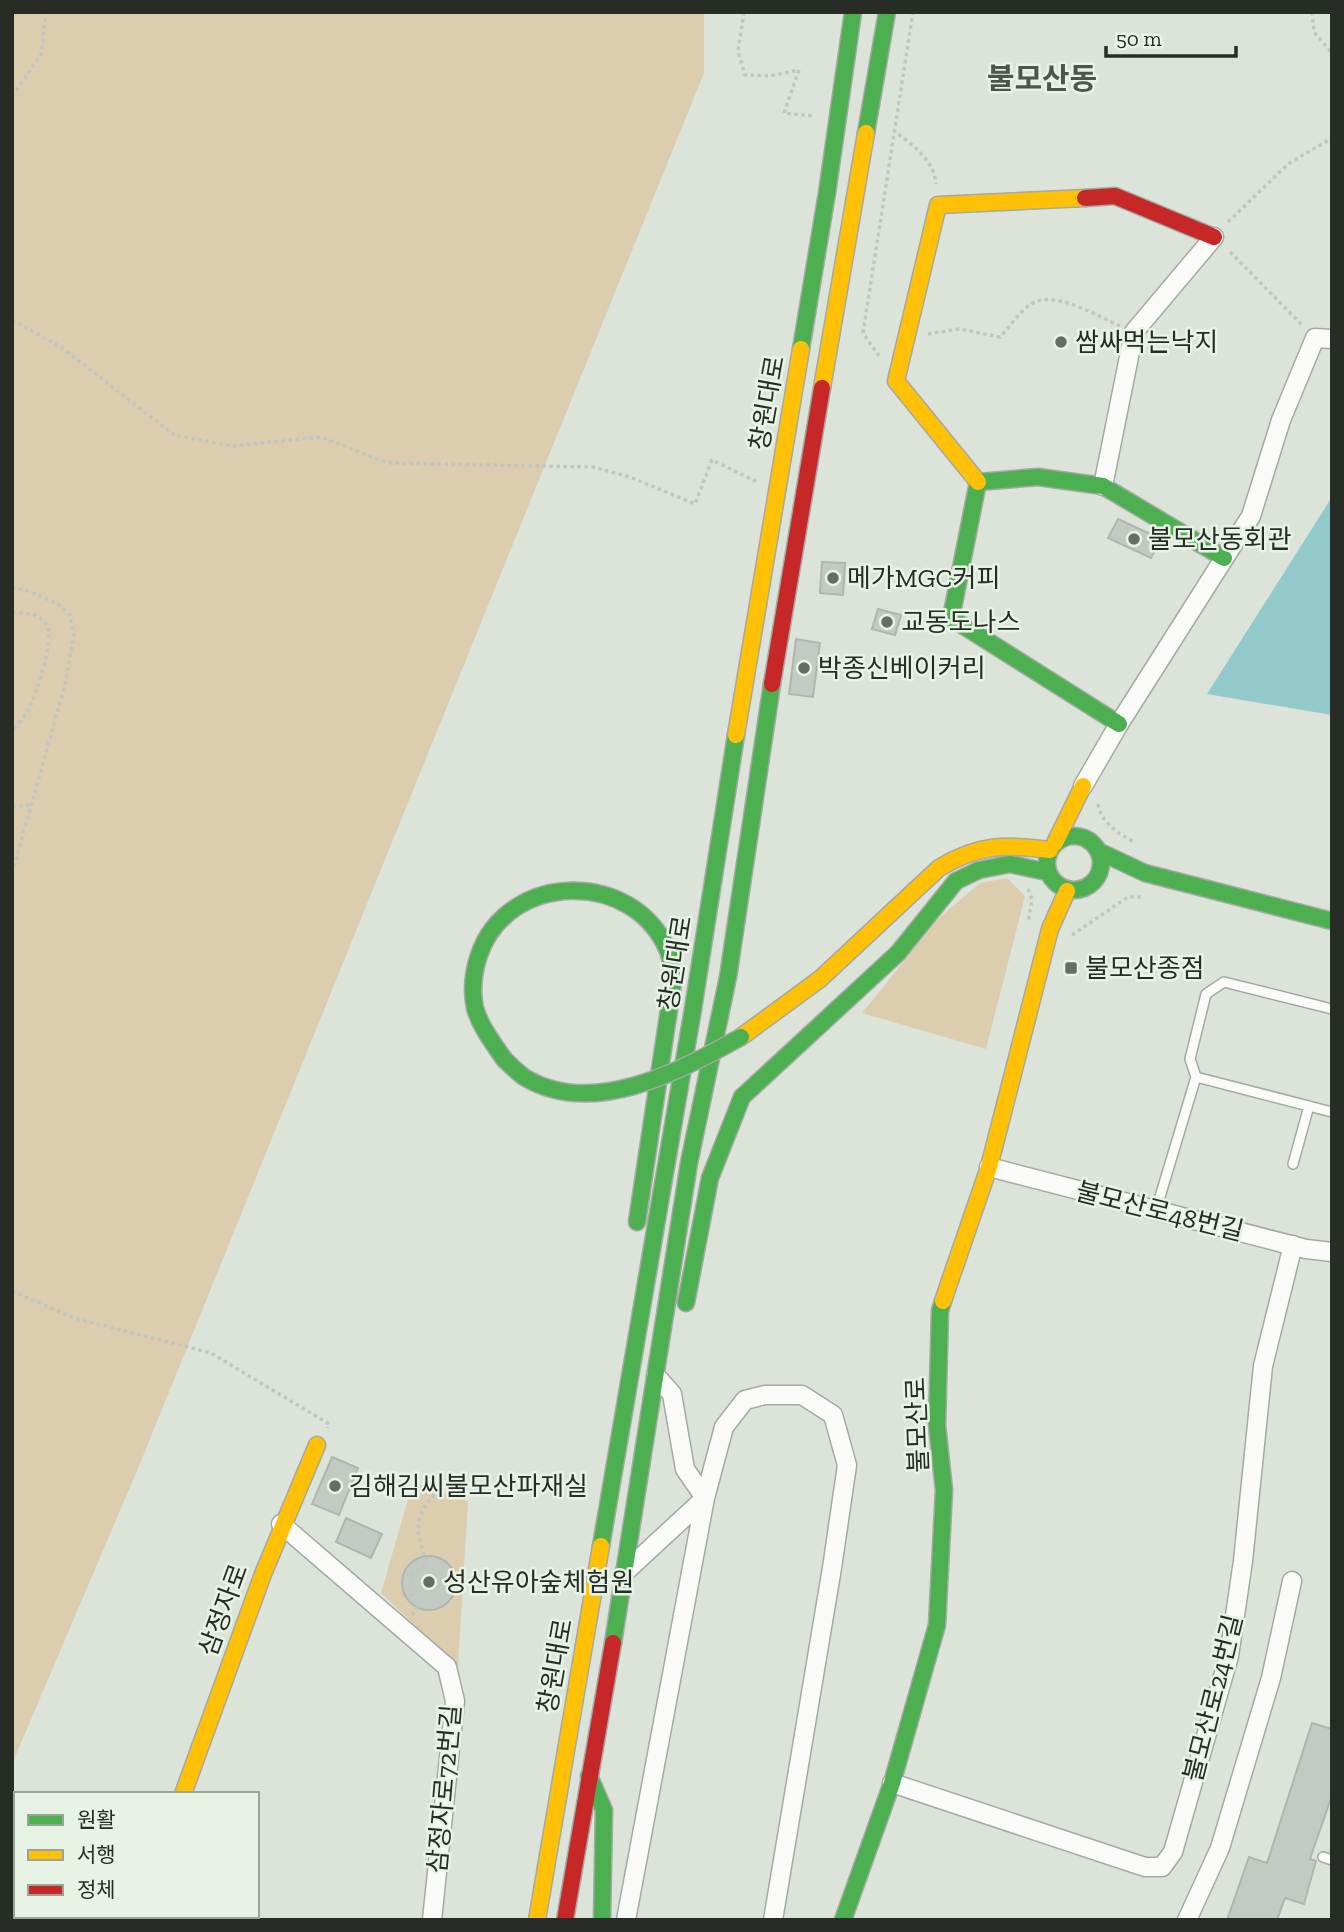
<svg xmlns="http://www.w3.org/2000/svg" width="1344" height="1932" viewBox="0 0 1344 1932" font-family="'Zilla Slab','Noto Sans KR',serif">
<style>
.green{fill:#dbcdae}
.water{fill:#92c9cb}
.building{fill:#c3cac4;stroke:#aeb6b0;stroke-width:2}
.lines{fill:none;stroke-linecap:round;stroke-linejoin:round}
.lane-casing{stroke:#a4aaa3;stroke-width:12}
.street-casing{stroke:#a4aaa3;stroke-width:21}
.fast-casing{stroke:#a4aaa3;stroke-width:19}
.slow-casing{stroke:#a4aaa3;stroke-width:19}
.jam-casing{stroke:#a4aaa3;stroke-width:19}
.path{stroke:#c3c5c2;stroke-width:3.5;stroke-dasharray:3.5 3.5;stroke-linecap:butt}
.lane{stroke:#fafbf9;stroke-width:9}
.street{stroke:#fafbf9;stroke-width:18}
.fast{stroke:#4caf50;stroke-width:16}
.slow{stroke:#ffc107;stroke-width:16}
.jam{stroke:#c62828;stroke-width:16}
.fast-bridge-casing{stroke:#a4aaa3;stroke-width:19;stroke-linecap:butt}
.fast-bridge{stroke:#4caf50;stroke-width:16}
.poi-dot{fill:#676c66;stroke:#e7f4e5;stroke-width:2.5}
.labels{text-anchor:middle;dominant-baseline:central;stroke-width:5;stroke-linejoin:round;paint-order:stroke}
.poi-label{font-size:26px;fill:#282c27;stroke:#e7f4e5;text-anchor:start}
.street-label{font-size:26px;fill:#282c27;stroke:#e7f4e5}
.quarter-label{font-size:30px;font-weight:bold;fill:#4c574a;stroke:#e7f4e5}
</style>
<rect width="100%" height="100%" fill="#dce4da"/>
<path class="green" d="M12,12H704V73L139,1466L12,1764Z
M1007,878L1025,896L986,1049L862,1013L939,918L980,883Z
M413,1482L468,1501L458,1666L381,1593Z"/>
<path class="water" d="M1332,497V715L1207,694Z"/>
<path class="building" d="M1118,519L1161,539L1151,558L1108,538Z
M822,562L845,563L843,595L820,593Z
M878,609L901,615L895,635L872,629Z
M796,639L820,643L813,697L789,694Z
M332,1457L358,1468L339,1515L312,1504Z
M346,1518L382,1534L371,1558L336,1542Z
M402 1583a27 27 0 1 1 54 0a27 27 0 1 1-54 0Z
M1312,1723L1332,1729V1795L1310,1859L1316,1861L1304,1904L1285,1898L1277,1920H1227L1249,1857L1267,1863Z"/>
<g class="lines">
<g class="lane-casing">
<path id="lane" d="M1196,1077L1332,1112
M1293,1164L1309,1106
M1156,1210L1196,1077L1190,1059L1206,994L1224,982L1332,1009
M1323,1857L1332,1860"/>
</g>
<g class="street-casing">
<path id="street" d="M1103,486L1134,332L1214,237
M1083,786L1119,724L1251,516L1281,420L1315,338L1332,339
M989,1167L1306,1249L1332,1252
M281,1524L447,1667L455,1701L432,1920
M624,1573L705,1498L685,1469L672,1394L656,1376
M892,1783L1145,1867H1162L1173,1852L1229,1656L1243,1561L1263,1366L1293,1245
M626,1920L705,1498L724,1427L745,1400L765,1395H802L833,1415L847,1465L832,1568L773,1920
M1187,1920L1220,1848L1271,1678L1292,1581"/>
</g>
<g class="fast-casing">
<path id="fast" d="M866,133L887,12
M801,349L827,193L853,12
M1119,724L951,618L978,482L1038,477L1103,486L1224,558
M1047 863a27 27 0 1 1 54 0a27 27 0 1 1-54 0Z
M1098,851L1145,873L1332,921
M504,1059C493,1043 480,1026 475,1008C471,989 473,973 479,955C508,871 634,869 668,951C672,961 672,972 673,983L637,1222
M686,1303L710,1178L742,1097L898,953L956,881L979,870L1010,864L1047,872
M601,1546L693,1009L736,735
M613,1643L689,1163L728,977L772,684
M589,1776L604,1810L602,1920
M141,1920L142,1916
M843,1920L892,1783L937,1625L944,1490L937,1425L940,1311L943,1301"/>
</g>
<g class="slow-casing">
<path id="slow" d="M822,388L866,133
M978,482L896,381L938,205L1085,198
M736,735L801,349
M1055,843L1083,786
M741,1037L820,979L939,868C978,844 1006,844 1050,850
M943,1301L989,1167L1050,929L1067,891
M183,1794L263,1574L317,1445
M537,1920L601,1546"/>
</g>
<g class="jam-casing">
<path id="jam" d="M1085,198L1115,196L1214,237
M772,684L822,388
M565,1920L613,1643"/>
</g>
<path class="path" d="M744,12L738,51L745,75L771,76L799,70
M1312,12L1314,32L1332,53
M799,70L784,113L812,116
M12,96L41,55L46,12
M893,130C911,144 934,159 936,184
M1228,222L1288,164L1332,138
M1230,252L1303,326
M12,320L61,347L174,435L232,446L321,437L388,463L593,467L630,477L695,504L712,460L757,482
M928,334L959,329L1000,337C1010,327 1020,311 1031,304C1054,289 1097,316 1120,326
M879,356L863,333L913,12
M12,587L31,592L58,604L70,615L74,635L64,688L12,874
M12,613C25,613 39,613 47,625C55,637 36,695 29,709C25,716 18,724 12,731
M1098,804C1101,823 1118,833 1134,842
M12,807L31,805
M1028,889L1032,899L1028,922
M1072,935L1128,897H1141
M12,1291L74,1318L211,1353L329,1424L327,1428
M412,1615L417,1608L410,1591L413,1574L427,1562C416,1534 412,1519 434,1495L433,1472"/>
<use href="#lane" class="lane"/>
<use href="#street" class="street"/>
<use href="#fast" class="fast"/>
<use href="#slow" class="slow"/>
<use href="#jam" class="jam"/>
<g class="fast-bridge-casing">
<path id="fast-bridge" d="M504,1059C510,1065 517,1072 524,1077C592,1119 680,1071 741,1037"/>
</g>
<use href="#fast-bridge" class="fast-bridge"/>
</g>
<g class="poi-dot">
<circle cx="1061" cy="342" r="7"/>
<circle cx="1134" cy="539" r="7"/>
<circle cx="833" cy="578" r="7"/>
<circle cx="887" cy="622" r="7"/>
<circle cx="804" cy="668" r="7"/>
<rect x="1064" y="961" width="14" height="14" rx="3.5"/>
<circle cx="335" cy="1486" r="7"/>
<circle cx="429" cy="1582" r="7"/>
</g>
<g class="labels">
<g class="poi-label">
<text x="1075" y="342">쌈싸먹는낙지</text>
<text x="1148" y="539">불모산동회관</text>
<text x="847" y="578">메가MGC커피</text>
<text x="901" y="622">교동도나스</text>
<text x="818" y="668">박종신베이커리</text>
<text x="1085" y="968">불모산종점</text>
<text x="349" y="1486">김해김씨불모산파재실</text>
<text x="443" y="1582">성산유아숲체험원</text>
</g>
<g class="street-label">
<text transform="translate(767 403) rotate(-80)">창원대로</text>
<text transform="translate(675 963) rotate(-81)">창원대로</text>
<text transform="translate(1160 1211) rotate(14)">불모산로48번길</text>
<text transform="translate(917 1425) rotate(-92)">불모산로</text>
<text transform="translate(223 1610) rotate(-70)">삼정자로</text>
<text transform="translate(555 1666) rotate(-80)">창원대로</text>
<text transform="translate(1213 1698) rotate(-76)">불모산로24번길</text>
<text transform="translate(444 1789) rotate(-85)">삼정자로72번길</text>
</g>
<g class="quarter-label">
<text x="1042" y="79">불모산동</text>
</g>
</g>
<rect width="1344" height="1932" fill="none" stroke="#282c27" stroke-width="28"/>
<rect x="14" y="1792" width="245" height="126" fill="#e7f4e5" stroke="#9ba499" stroke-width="2"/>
<rect x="28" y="1815" width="35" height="10" fill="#4caf50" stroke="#9ba499" stroke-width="2"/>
<text x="77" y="1827" font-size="21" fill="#282c27">원활</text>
<rect x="28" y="1850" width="35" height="10" fill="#ffc107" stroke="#9ba499" stroke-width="2"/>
<text x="77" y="1862" font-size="21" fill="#282c27">서행</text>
<rect x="28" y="1885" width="35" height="10" fill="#c62828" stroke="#9ba499" stroke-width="2"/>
<text x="77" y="1897" font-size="21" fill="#282c27">정체</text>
<path d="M1106 46v10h130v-10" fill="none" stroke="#282c27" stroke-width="3.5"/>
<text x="1116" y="46" font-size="21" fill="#282c27" stroke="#e7f4e5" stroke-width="5" paint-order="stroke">50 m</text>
</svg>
